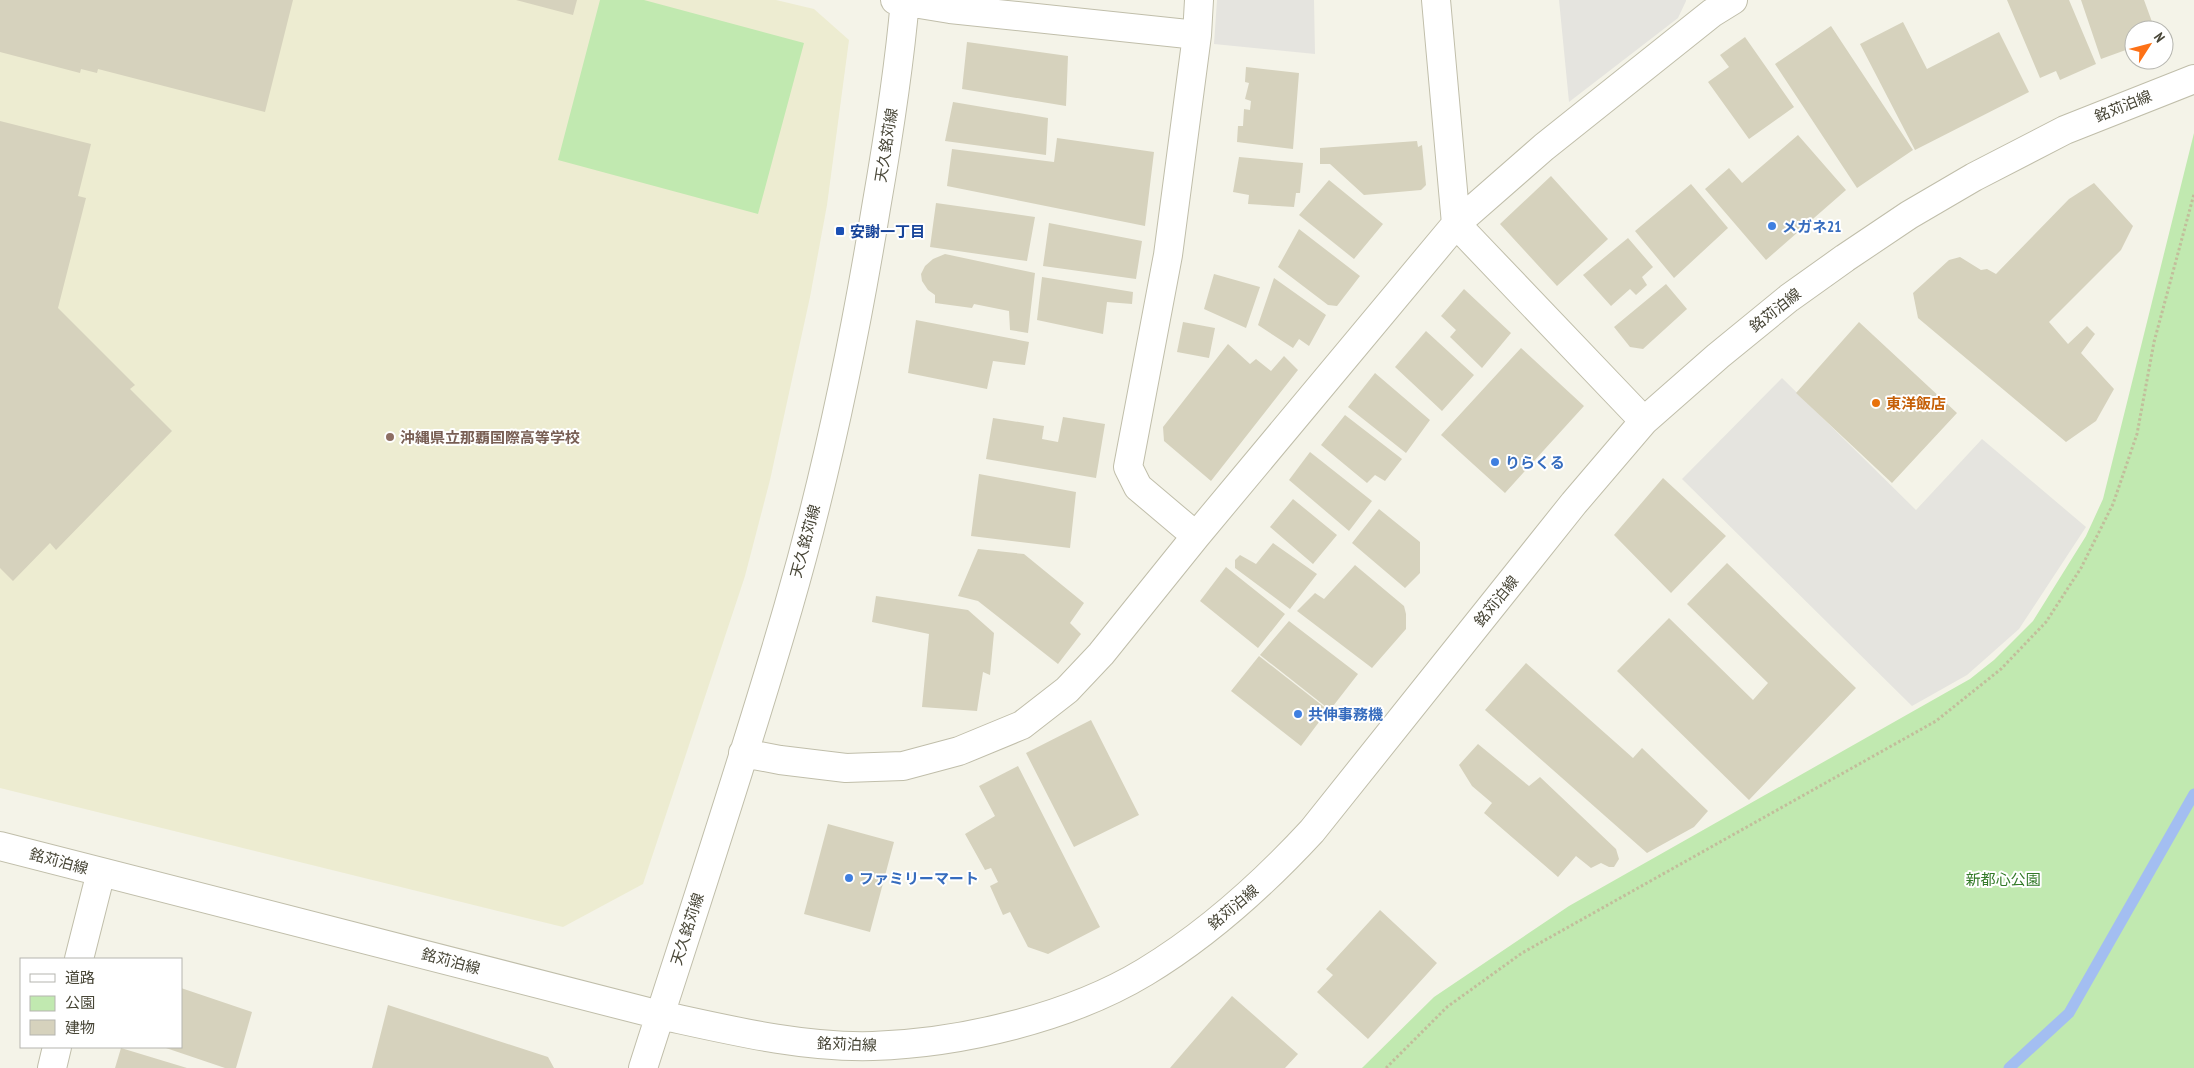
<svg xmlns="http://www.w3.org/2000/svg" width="2194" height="1068" viewBox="0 0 2194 1068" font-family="'PT Sans Narrow','Noto Sans JP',sans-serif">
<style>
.education{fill:#edecd1}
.green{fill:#c1e9b0}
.parking{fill:#e5e4df}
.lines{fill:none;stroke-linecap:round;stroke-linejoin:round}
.stream{stroke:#a3bef1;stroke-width:11}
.building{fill:#d6d2bd}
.minor-casing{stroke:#c0beaa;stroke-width:30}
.path{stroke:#c2bd9b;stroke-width:3;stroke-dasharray:2.5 2.5;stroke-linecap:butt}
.minor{stroke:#fff;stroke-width:28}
.shop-dot{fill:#3f7fe0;stroke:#fff;stroke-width:2}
.transit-dot{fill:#1a4fb4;stroke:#fff;stroke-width:2}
.food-dot{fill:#e8710a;stroke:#fff;stroke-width:2}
.education-dot{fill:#8d6e63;stroke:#fff;stroke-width:2}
.labels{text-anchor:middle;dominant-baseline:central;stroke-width:4;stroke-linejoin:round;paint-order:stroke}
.street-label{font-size:15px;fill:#474536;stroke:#fff}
.shop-label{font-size:15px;font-weight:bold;fill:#366cbe;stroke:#fff;text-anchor:start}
.transit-label{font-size:15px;font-weight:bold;fill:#164399;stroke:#fff;text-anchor:start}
.food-label{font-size:15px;font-weight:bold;fill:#c56008;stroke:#fff;text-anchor:start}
.education-label{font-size:15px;font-weight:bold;fill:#785e54;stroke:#fff;text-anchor:start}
.park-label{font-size:15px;fill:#337a28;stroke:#fff}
</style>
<rect width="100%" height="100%" fill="#f4f3e8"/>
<path class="education" d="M0,0H776L814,9L849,40L827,205L810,297L770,480L745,576L643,884L563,927L0,788Z"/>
<path class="green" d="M600,0H644L804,43L758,214L558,160Z
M2194,133V1068H1362L1434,997L1569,906L1970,679L1994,660L2033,621L2086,536L2103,499Z"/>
<path class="parking" d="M1217,0H1314L1315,54L1214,44Z
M1559,0H1686V1L1678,18L1569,102Z
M1782,378L1916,510L1982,439L2086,527L2019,629L1967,675L1912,706L1682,479Z"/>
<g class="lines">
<path class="stream" d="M2009,1068L2069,1013L2194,794"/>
</g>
<path class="building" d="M0,0H293L265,112L98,69L97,73L81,69L80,73L0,52Z
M516,0H577L573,15Z
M2007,0H2069L2096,64L2060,80L2056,71L2040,78Z
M2081,0H2144L2155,30H2134V47L2101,59Z
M1903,22L1927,69L1999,32L2029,92L1915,150L1860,44Z
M1831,26L1913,150L1857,188L1775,64Z
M1745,37L1794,107L1749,139L1708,82L1729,67L1720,55Z
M967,42L1068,56L1066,106L962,89Z
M1246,67L1299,73L1293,149L1237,142L1238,126H1243L1244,109L1250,110L1251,101L1245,99L1249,83L1245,82Z
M953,102L1048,118L1046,155L945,141Z
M0,121L91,144L78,196L86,198L58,308L135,385L130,389L172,431L56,550L50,543L13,581L0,568Z
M1798,135L1846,190L1766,260L1705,189L1729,168L1742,183Z
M1057,138L1154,152L1145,226L947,186L952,149L1054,162Z
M1417,141L1418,147L1422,145L1426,185L1421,190L1364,195L1330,164H1320V148Z
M1239,157L1303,163L1300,193H1296L1294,207L1248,204L1249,195L1233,192Z
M1551,176L1608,239L1557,286L1500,224Z
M1329,180L1383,224L1354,259L1299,215Z
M2094,183L2133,226L2121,250L2049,322L2068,344L2087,326L2095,334L2081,353L2114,389L2096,421L2066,442L1918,318L1913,293L1949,260L1960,257L1981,270L1987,269L1996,274L2069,199Z
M1691,184L1728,228L1674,278L1635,231Z
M936,203L1035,217L1027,261L930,247Z
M1049,223L1142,241L1136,279L1043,266Z
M1299,229L1360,276L1337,306L1328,305L1278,267Z
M1628,238L1653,267L1642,277L1647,285L1636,295L1630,289L1611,306L1583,275Z
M945,254L1035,273L1028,333L1010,330L1009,311L974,304L972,308L935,303V295L928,290L922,281L921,274L925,266L933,259Z
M1214,274L1260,287L1246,328L1204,309Z
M1042,277L1133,292L1132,304L1107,302L1103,334L1037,320Z
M1274,278L1326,315L1309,346L1299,339L1293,348L1258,325Z
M1666,284L1687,309L1643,349L1630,347L1614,327Z
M1464,289L1511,333L1482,368L1450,337L1456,330L1441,316Z
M916,320L1029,342L1025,365L993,361L987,389L908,373Z
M1183,322L1215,328L1209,358L1177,352Z
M1859,322L1957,413L1892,483L1796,393Z
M1426,331L1474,375L1442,411L1395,367Z
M1228,344L1250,364L1256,359L1271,371L1284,356L1298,370L1211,481L1164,441L1163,427Z
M1521,348L1584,406L1505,493L1441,435Z
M1375,373L1430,420L1406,453L1348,407Z
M1345,415L1402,459L1385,481L1375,475L1367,483L1321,445Z
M1063,417L1105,424L1096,478L986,459L993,418L1044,426L1042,439L1058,442Z
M1310,452L1372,501L1349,531L1289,480Z
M979,474L1076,492L1070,548L971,536Z
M1663,478L1726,536L1671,593L1614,535Z
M1293,499L1337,535L1313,564L1270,527Z
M1379,509L1420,542V573L1405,588L1352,543Z
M1273,543L1317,574L1290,609L1235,568V560L1240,555L1256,564Z
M978,549L1024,554L1084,603L1070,623L1081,634L1058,664L978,601L958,596Z
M1727,563L1856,688L1749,800L1617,671L1669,618L1753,700L1768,683L1687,604Z
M1355,565L1404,606L1406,614V629L1372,668L1297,611L1315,593L1324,599Z
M1226,567L1285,614L1258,648L1200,601Z
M876,596L968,610L994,633L990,675L983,672L977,711L922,707L929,634L872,622Z
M1289,621L1358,674L1330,710L1260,655Z
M1259,656L1328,710L1301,746L1231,691Z
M1526,663L1633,758L1642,748L1708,811L1694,827L1647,853L1485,710Z
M1091,720L1139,815L1074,847L1026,753Z
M1478,744L1529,786L1540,777L1616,849L1619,859L1614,867H1609L1601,863L1591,868L1576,856L1558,877L1484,813L1492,803L1472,786L1459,765Z
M1018,766L1100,927L1048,954L1028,947L1010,912L1003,915L990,886L998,882L991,868L985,870L965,834L995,816L979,786Z
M828,824L894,842L870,932L804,914Z
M1380,910L1437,963L1368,1039L1317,992L1333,975L1326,969Z
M181,988L252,1012L236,1068H225L163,1047H181Z
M1232,996L1298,1054L1285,1068H1170Z
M388,1005L548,1057L554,1068H372Z
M121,1048L187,1068H115Z"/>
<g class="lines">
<g class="minor-casing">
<path id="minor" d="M895,0L950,9L1197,35
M1436,0L1456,224L1644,421
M1196,536L1138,487L1128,467L1168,255L1197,35L1199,0
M743,753L780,760L846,768L903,766L959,751L1022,725L1067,690L1101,654L1196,536L1456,224L1544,147L1712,13L1733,0
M0,846L660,1015C729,1030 802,1048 873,1046C961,1043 1069,1018 1145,972C1208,934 1262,885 1312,831L1574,503L1644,421L1718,356L1789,298L1845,258L1909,215L1974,177L2065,130L2194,79
M79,959L101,872
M52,1068L57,1047
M643,1068C692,915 743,763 788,608C826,477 854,343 876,208C888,139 899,70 905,0"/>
</g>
<path class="path" d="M1386,1068L1447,1007L1522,953L1936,721L2001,669L2046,622L2081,568L2113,504L2137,434L2154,342L2194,194"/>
<use href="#minor" class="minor"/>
</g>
<g class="shop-dot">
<circle cx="1772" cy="226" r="5"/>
<circle cx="1495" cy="462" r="5"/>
<circle cx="1298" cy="714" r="5"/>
<circle cx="849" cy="878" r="5"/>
</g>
<rect class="transit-dot" x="835" y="226" width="10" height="10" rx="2.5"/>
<circle class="food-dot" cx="1876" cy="403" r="5"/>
<circle class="education-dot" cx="390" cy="437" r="5"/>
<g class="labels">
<g class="street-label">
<text transform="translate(2123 106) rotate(-22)">銘苅泊線</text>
<text transform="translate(886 145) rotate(-81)">天久銘苅線</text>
<text transform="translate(1775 310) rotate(-38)">銘苅泊線</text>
<text transform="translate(805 541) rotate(-75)">天久銘苅線</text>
<text transform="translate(1496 601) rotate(-51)">銘苅泊線</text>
<text transform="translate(59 861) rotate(15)">銘苅泊線</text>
<text transform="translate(1233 907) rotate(-40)">銘苅泊線</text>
<text transform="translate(687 929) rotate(-72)">天久銘苅線</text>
<text transform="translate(451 961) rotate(15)">銘苅泊線</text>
<text transform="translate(847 1044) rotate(2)">銘苅泊線</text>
</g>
<g class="shop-label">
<text x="1782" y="226">メガネ21</text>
<text x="1505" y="462">りらくる</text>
<text x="1308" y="714">共伸事務機</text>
<text x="859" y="878">ファミリーマート</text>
</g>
<g class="transit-label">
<text x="850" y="231">安謝一丁目</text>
</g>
<g class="food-label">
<text x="1886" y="403">東洋飯店</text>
</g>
<g class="education-label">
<text x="400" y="437">沖縄県立那覇国際高等学校</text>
</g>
<g class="park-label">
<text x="2003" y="879">新都心公園</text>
</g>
</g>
<rect x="20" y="958" width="162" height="90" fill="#ffffff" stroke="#b5b5af"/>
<rect x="30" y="974" width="25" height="8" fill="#ffffff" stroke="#b5b5af"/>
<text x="65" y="983" font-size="15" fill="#474536">道路</text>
<rect x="30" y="996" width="25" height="15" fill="#c1e9b0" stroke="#b5b5af"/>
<text x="65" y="1008" font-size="15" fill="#474536">公園</text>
<rect x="30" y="1020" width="25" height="15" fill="#d6d2bd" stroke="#b5b5af"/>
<text x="65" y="1033" font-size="15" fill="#474536">建物</text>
<g transform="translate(2149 45) rotate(54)"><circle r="24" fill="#ffffff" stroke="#b5b5af"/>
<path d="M0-4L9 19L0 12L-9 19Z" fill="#fd7116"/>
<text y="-8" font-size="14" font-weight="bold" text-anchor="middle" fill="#474536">N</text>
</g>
</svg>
